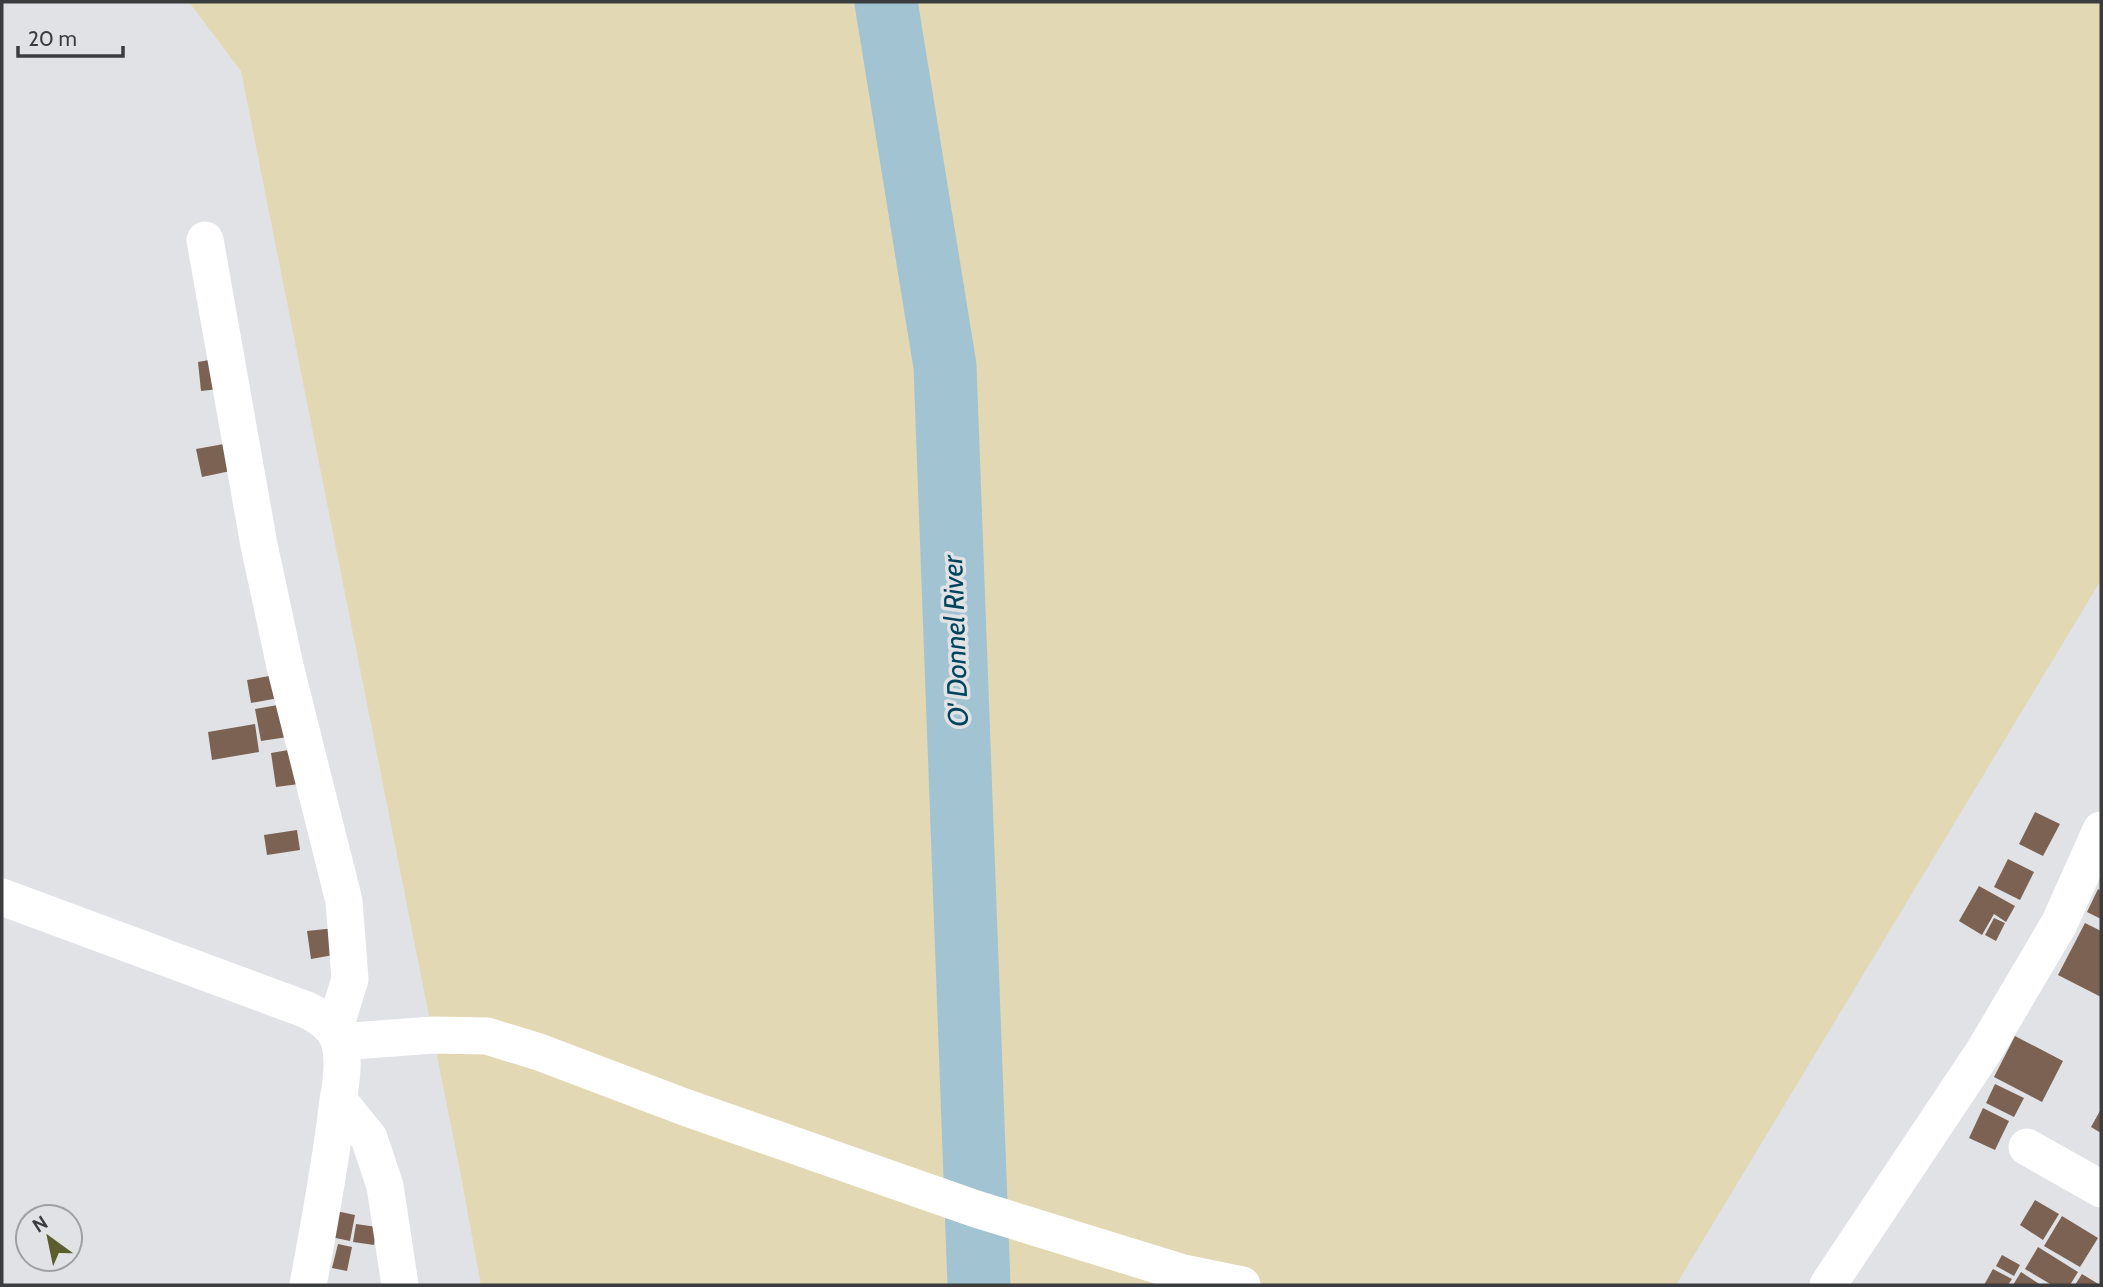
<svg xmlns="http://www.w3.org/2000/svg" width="2103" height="1287" viewBox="0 0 2103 1287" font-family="Cabin,sans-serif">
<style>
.sand{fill:#e2d8b3}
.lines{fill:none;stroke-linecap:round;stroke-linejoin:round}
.river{stroke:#a2c3d2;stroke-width:63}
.building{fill:#7c6253}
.street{stroke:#fff;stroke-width:37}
.labels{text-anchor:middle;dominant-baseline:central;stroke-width:7;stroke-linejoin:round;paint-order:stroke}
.water-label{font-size:28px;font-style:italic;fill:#00455b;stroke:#e0e2e5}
</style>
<rect width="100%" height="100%" fill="#e0e2e5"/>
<path class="sand" d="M189,2H2101V580L1676,1285H481L461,1176L241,71Z"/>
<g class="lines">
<path class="river" d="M886,2L945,366L979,1285"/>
</g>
<path class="building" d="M215,359L219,389L201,391L198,362Z
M235,442L240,469L202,477L196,449Z
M286,673L290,696L251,703L247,680Z
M289,703L294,736L261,741L255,709Z
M255,724L259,752L212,760L208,732Z
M294,749L299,784L276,787L271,753Z
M2035,812L2060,824L2043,856L2019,844Z
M297,830L300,850L267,855L264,835Z
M2008,859L2034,872L2020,900L1994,887Z
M1979,886L2015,906L2006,922L1994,914L1982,935L1959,921Z
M2098,889L2101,891V919L2087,912Z
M1994,918L2005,923L1996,941L1985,935Z
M2085,923L2101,931V997L2058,975Z
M335,928L339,954L311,959L307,931Z
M2015,1036L2063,1061L2042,1102L1994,1077Z
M1995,1084L2024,1098L2014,1117L1986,1103Z
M1983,1108L2009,1121L1995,1150L1969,1138Z
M2101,1109V1133L2091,1127Z
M2035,1200L2059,1214L2043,1240L2020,1225Z
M336,1211L355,1215L350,1241L331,1237Z
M2062,1216L2098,1238L2080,1267L2044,1246Z
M356,1224L377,1227L374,1245L353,1242Z
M338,1244L352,1247L347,1271L332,1268Z
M2038,1247L2078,1272L2070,1285H2052L2025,1269Z
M2002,1255L2020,1265L2014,1276L1996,1266Z
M1993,1269L2012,1279L2008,1285H1984Z
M2021,1272L2041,1285H2013Z
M2082,1274L2100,1285H2075Z"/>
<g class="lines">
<path class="street" d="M205,240L259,545L285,666L344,901L350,979L334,1031
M2,897L307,1010C321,1017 336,1027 340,1044C345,1064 340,1088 337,1108C330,1168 319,1226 308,1285
M340,1042L433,1035L487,1036L539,1052L687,1108L976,1209L1183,1273L1242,1285
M338,1100L369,1138L385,1186L400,1285
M2027,1147L2101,1189
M1828,1285L1984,1051L2059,924L2101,830"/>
</g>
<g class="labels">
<g class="water-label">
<text transform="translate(955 641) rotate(-92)">O' Donnel River</text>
</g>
</g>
<rect width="2103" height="1287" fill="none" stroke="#3b3c3e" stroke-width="7"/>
<g transform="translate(49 1238) rotate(327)"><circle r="33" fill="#e0e2e5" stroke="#9ea0a2" stroke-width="2"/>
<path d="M0-5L12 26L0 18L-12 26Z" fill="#595e2c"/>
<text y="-10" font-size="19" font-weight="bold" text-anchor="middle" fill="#3b3c3e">N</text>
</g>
<path d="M18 46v10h105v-10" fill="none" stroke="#3b3c3e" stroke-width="3.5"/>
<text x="28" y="46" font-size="21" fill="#3b3c3e" stroke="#e0e2e5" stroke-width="5" paint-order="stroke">20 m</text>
</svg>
